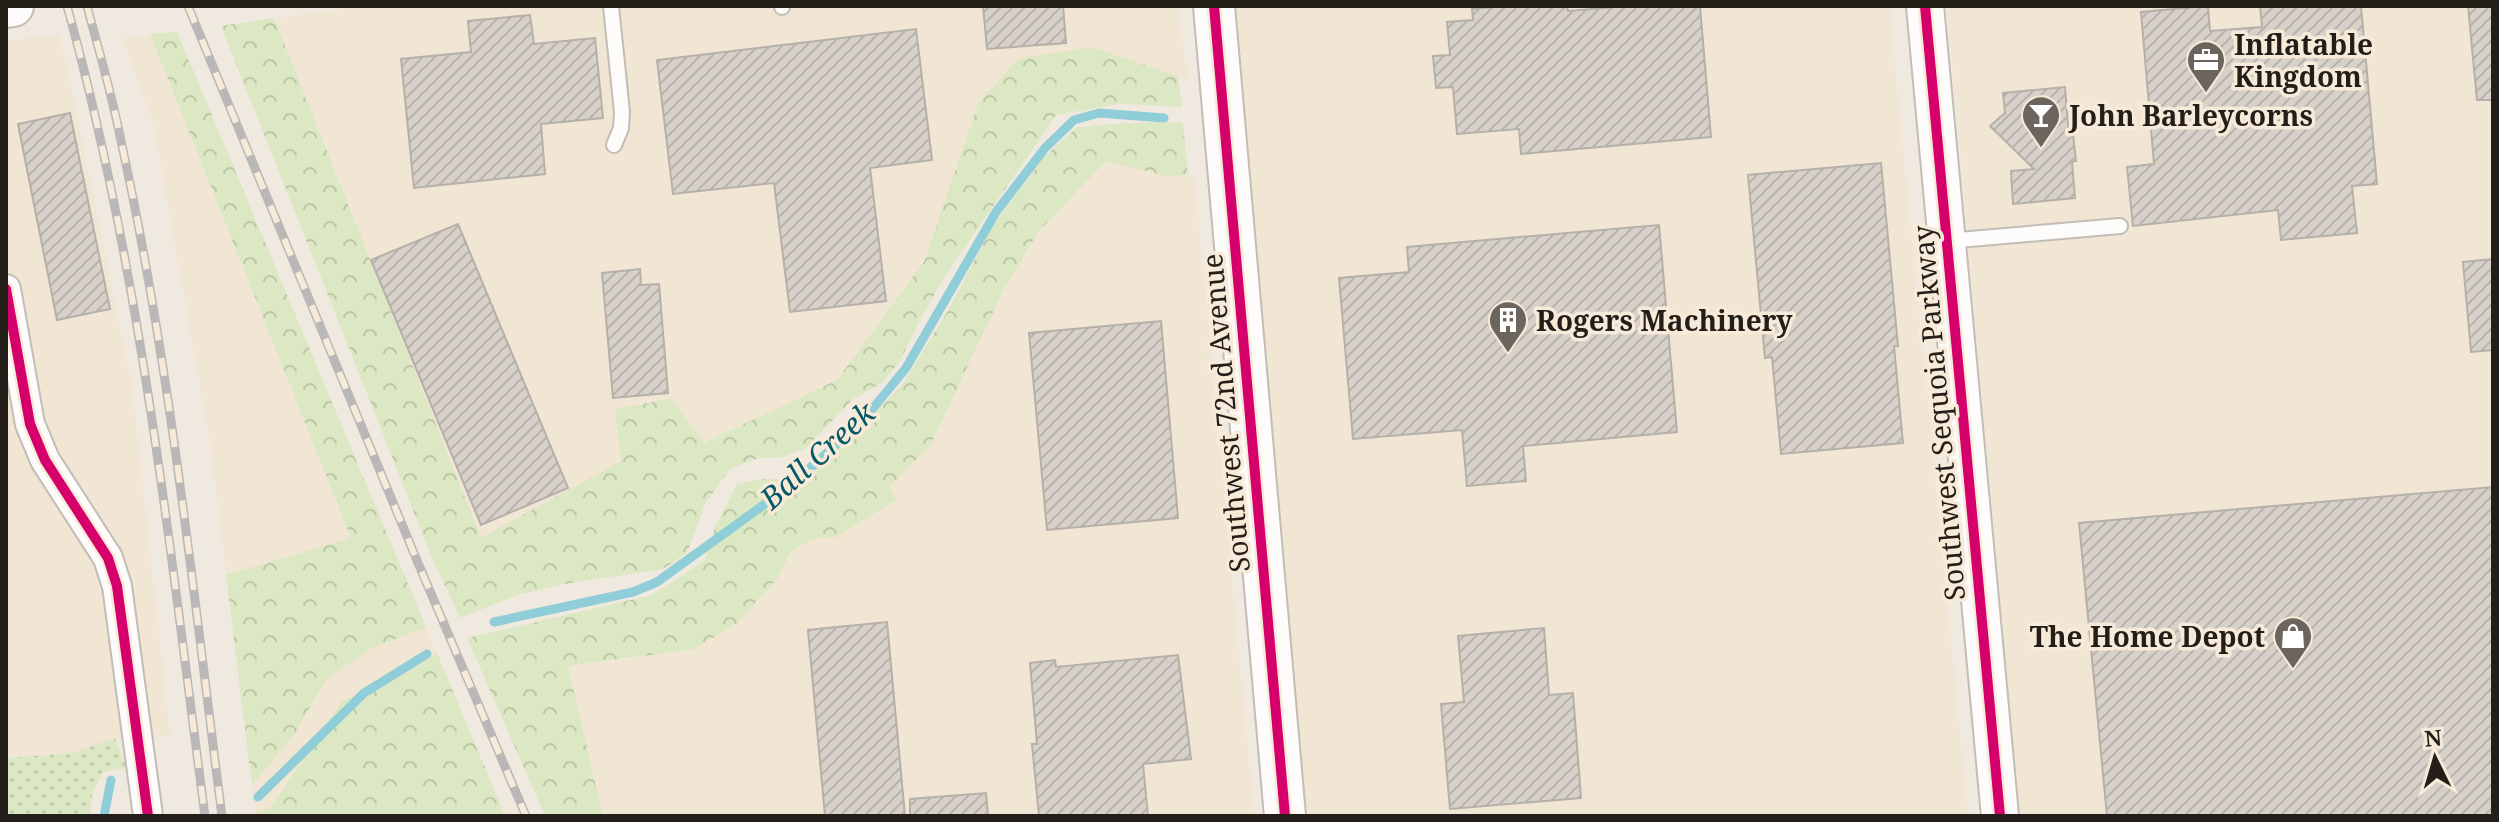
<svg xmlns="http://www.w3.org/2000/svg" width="2499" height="822" viewBox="0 0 2499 822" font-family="'Noto Serif',serif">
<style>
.built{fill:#f1e5d3}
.green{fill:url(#green-dots)}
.forest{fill:url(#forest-crowns)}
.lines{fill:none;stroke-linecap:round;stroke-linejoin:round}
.stream{stroke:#8fcdd9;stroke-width:9}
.building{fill:url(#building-hatch);stroke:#b6b0aa;stroke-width:2}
.service-casing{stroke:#c2bdb6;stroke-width:18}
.minor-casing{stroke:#c2bdb6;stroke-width:32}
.tertiary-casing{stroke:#c2bdb6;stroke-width:40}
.secondary-casing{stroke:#c2bdb6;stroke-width:44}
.service{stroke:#fdfcfa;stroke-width:14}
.minor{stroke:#fdfcfa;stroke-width:28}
.tertiary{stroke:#fdfcfa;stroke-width:36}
.secondary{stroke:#fdfcfa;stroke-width:40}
.rail-casing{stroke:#b9b8b6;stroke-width:9}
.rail{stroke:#f7ead9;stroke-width:6;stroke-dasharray:18;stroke-linecap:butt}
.cycleway-casing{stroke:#f7ead9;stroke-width:15}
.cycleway{stroke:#d6006c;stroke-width:10}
.labels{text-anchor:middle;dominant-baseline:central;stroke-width:7;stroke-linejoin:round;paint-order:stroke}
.poi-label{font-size:28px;font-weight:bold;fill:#231e18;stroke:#f7ead9;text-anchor:start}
.street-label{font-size:28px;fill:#231e18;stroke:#f7ead9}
.water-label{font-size:30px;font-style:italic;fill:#055866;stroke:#f7ead9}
</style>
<defs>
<pattern id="green-dots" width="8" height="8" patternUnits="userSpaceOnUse" patternTransform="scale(2)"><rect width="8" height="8" fill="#dce8c3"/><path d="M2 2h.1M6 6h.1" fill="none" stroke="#bcc7a7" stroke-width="1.8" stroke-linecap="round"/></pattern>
<pattern id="forest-crowns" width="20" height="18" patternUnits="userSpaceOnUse" patternTransform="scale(2)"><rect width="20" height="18" fill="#dce8c3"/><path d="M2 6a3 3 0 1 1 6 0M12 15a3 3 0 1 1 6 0" fill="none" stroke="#bcc7a7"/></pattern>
<pattern id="building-hatch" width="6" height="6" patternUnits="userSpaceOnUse" patternTransform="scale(2)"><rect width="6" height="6" fill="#d7d1c9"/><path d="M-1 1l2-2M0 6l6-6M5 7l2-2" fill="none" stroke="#b8b3ac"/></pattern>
</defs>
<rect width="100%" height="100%" fill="#f0e9e0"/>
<path class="built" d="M361,6H1177L1188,79L1091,47L978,104L924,262L837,380L703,443L616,409L621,461L481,539L274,18Z
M1234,6H1889L1968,816H1306Z
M1947,6H2493V816H2020Z
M177,32L505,816H256L211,449L153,123L122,38Z
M60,34L132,385L170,736L115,738L72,753L6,758V41Z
M1106,161L1170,177L1194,173L1254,816H603L568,666L632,659L778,578L790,554L812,539L837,537L896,501L890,486L930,446L1002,293L1038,232Z"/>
<path class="green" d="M115,738L126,768L103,772L92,795L90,816H6V758L72,753Z"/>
<path class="forest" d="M274,18L481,538L621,461L615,409L671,399L704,443L837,380L924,262L978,104L1018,59L1091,47L1178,76L1182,107L1119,104L1056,115L949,270L923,314L900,361L882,383L853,399L806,448L780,458H758L730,469L705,504L687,553L663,569L564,584L514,596L460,618L433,560L221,26Z
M177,32L426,627L372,648L327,678L294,735L252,785L226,575L351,538L150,34Z
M1183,122L1188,174L1170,177L1106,161L1038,232L1002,293L930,446L890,486L896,500L837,537L812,539L790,553L778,578L736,624L694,649L568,666L603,816H545L467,638L652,595L704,561L716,525L737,484L761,479L784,480L844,444L902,385L949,309L992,227L1044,157L1077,127L1128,123Z
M437,653L505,816H256V813L270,808L342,701L388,683Z"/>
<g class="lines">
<path class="stream" d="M494,622L633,592L657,582L787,488L860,424L906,368L996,212L1045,148L1074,120L1099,113L1164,118
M258,797L364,693L427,654
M104,816L111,780"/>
</g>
<path class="building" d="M983,6H1063L1066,43L987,49Z
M1506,6H1567L1568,11L1628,6H1700L1711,137L1521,154L1519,129L1457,134L1453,87L1436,88L1433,56L1450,55L1447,22L1473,20L1472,9Z
M2208,6L2210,31L2262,27L2260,6H2361L2377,184L2352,186L2357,233L2281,240L2278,210L2133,226L2127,167L2154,164L2141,12Z
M2468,6H2493V100H2477Z
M530,15L534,44L595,38L603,118L541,124L545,174L414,188L401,59L471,52L468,21Z
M916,29L932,160L870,168L886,301L790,312L774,183L673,194L657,60Z
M2065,87L2068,125H2072L2076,161L2072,162L2075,198L2013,204L2011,171L2034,169L1990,126L2005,113L2003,93Z
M70,113L110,309L57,320L18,124Z
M1881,163L1898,346H1894L1903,443L1781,454L1772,357L1765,358L1748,175Z
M458,224L568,488L481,525L371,260Z
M1659,225L1677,432L1523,446L1526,481L1467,486L1462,430L1353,439L1339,278L1409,272L1407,247Z
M2493,259V350L2471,352L2463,262Z
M640,269L641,285L659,284L668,393L613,398L602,273Z
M1161,321L1178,518L1047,530L1029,333Z
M2493,487V816H2107L2079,523Z
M887,622L905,816H825L808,630Z
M1544,628L1549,695L1573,693L1581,798L1450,809L1441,704L1464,702L1458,636Z
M1178,655L1191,759L1143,764L1148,816H1039L1032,744H1037L1030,663L1055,660L1056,667Z
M986,793L988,816H910V799Z"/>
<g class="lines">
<g class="service-casing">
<path id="service" d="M611,6L622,112L621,128L614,145
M782,6V7
M1947,241L2120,226"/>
</g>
<g class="minor-casing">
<path id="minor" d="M6,289L30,424L45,460L108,558L117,586L148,816"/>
</g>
<g class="tertiary-casing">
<path id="tertiary" d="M1925,6L2000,816"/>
</g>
<g class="secondary-casing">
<path id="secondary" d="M1214,6L1285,816
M6,7L13,6"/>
</g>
<use href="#service" class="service"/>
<use href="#minor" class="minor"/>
<use href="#tertiary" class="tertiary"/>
<use href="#secondary" class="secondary"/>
<g class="rail-casing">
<path id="rail" d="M67,6C141,271 169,544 205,816
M87,6C99,51 112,95 121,141C170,363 193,591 222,816
M188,6L418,563L526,816"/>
</g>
<use href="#rail" class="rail"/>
<g class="cycleway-casing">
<path id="cycleway" d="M1214,6L1285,816
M1925,6L2000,816
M6,289L30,424L45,460L108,558L117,586L148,816"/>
</g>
<use href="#cycleway" class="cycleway"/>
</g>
<defs>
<g id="office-pin" transform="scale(2)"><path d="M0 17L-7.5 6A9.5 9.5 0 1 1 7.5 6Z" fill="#6b655e" stroke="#f7ead9"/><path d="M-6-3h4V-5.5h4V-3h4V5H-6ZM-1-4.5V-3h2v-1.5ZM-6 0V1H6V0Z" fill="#fff"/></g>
<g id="bar-pin" transform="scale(2)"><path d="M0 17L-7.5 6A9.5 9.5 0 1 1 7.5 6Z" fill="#6b655e" stroke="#f7ead9"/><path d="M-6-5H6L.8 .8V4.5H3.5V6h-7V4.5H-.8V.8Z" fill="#fff"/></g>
<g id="building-pin" transform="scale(2)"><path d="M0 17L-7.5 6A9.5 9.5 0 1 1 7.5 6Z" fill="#6b655e" stroke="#f7ead9"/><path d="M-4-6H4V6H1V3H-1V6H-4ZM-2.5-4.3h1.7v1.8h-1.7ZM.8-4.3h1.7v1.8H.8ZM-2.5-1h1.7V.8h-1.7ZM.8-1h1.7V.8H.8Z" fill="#fff"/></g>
<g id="shop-pin" transform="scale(2)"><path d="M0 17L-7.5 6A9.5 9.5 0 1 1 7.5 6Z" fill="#6b655e" stroke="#f7ead9"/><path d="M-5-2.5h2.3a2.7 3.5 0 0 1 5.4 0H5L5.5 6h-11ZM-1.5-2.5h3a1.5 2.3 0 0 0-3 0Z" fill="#fff"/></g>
</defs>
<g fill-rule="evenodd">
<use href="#office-pin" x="2206" y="60"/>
<use href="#bar-pin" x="2041" y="115"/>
<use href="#building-pin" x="1508" y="320"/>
<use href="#shop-pin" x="2293" y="636"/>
</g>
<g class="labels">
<g class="poi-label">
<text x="2234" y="44">Inflatable<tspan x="2234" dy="32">Kingdom</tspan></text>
<text x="2069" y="115">John Barleycorns</text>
<text x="1536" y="320">Rogers Machinery</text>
<text x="2265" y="636" text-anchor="end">The Home Depot</text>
</g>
<g class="street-label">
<text transform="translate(1225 413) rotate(-95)">Southwest 72nd Avenue</text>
<text transform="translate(1938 413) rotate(-95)">Southwest Sequoia Parkway</text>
</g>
<g class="water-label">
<text transform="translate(817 455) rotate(-42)">Ball Creek</text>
</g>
</g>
<rect width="2499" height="822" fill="none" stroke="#231e18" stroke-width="16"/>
<g transform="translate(2435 758) rotate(355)" stroke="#f7ead9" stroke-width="6" paint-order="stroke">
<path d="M0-6L14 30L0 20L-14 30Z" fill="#231e18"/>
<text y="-12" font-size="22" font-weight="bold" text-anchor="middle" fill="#231e18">N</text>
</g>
</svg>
